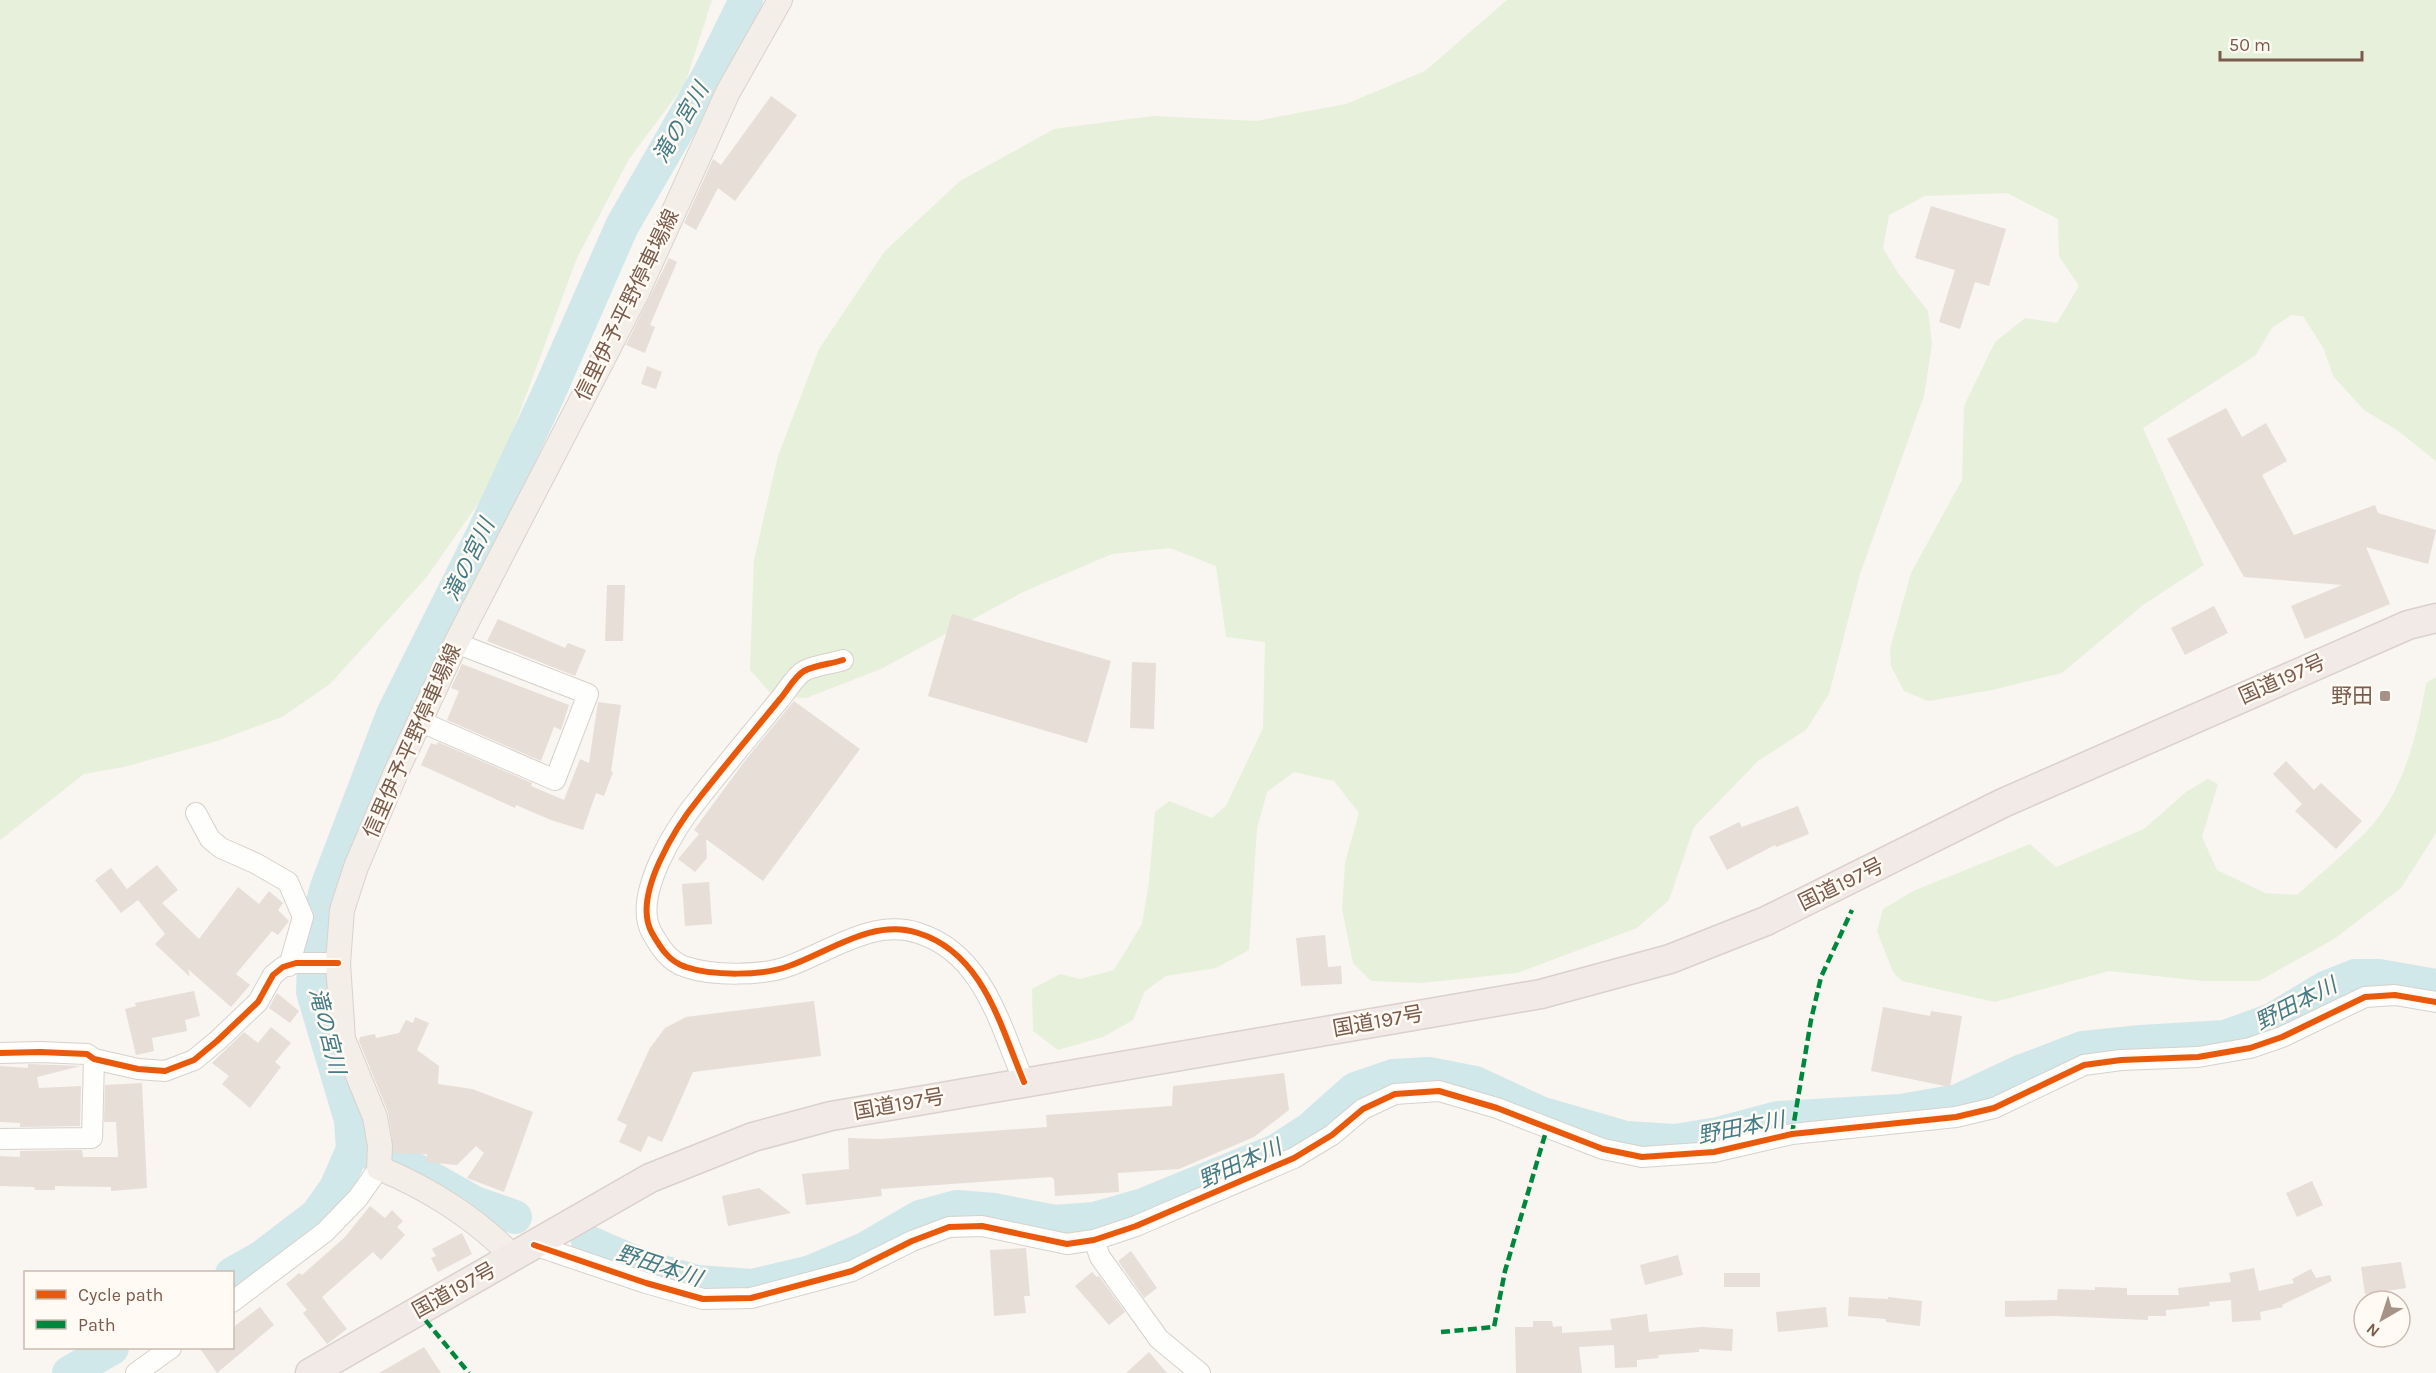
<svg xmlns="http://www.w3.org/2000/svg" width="2436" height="1373" viewBox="0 0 2436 1373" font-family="Karla,'Noto Sans JP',sans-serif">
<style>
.green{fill:#e7f0db}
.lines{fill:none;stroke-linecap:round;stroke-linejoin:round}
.river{stroke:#d0e8ea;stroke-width:34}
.building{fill:#e6ded7}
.minor-casing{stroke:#d7d1cb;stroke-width:22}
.major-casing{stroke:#dad1cc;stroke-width:26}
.highway-casing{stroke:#dad1cc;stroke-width:31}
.minor{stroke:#fefefd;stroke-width:20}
.major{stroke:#f3eee8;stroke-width:24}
.highway{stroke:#f2eae7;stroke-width:28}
.quiet{stroke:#00873e;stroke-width:4.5;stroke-dasharray:9 4.5;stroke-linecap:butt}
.cycleway-casing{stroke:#fffaf3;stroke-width:10}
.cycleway{stroke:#e8590c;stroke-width:6}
.poi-dot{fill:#a69286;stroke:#fffaf3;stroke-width:2}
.labels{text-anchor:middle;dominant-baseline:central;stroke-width:5;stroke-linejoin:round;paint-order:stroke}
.street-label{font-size:21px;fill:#7a5c4d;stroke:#fffaf3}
.poi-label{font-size:21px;fill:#7a5c4d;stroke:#fffaf3;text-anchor:end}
.water-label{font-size:22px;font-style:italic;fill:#437c86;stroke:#fffaf3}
</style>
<rect width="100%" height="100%" fill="#f9f5f0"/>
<path class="green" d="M0,0H712L685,84L629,159L577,258L494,481L426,578L330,684L282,717L217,741L124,767L84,774L0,840Z
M1507,0H2436V461L2397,430L2364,410L2333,376L2324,349L2303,316L2291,315L2272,328L2256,355L2143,428L2204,565L2143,605L2062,673L1992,690L1928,701L1904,691L1891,666L1890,649L1911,573L1962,480L1964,406L1995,342L2025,318L2057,323L2079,286L2059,256L2058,219L2007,193L1925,196L1889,215L1883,248L1898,273L1928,311L1932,344L1924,396L1860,574L1829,694L1806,730L1758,761L1694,827L1669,900L1637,928L1517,973L1421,983L1371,981L1353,963L1342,909L1345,863L1359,813L1334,781L1294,772L1267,792L1257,829L1249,950L1216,968L1166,976L1145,991L1133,1020L1103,1037L1058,1050L1033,1031L1032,989L1060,974L1080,979L1114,970L1142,924L1149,882L1155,812L1169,801L1212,818L1226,806L1263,728L1265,642L1226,637L1216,566L1170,548L1112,554L1023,592L881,669L806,698L774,697L750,670L754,560L778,456L819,349L885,251L960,181L1054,129L1153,116L1256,121L1346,104L1425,71Z
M2436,677V833L2401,888L2334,939L2259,981H2203L2109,971L1995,1002L1902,981L1893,972L1877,931L1883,909L1913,891L2030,844L2056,867L2144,829L2186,792L2208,779L2218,784L2202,837L2217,870L2265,893L2297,895C2320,874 2344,854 2366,832C2404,792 2417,736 2426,683Z"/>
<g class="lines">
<path class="river" d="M353,1149L393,1157L475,1203L515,1217
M588,1242L646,1267L697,1282L752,1286L811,1272L865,1249L920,1217L957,1207L994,1210L1055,1222L1094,1219L1143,1205L1276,1151L1310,1129L1355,1089L1393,1076L1429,1074L1475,1083L1540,1113L1626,1138L1675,1141L1718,1134L1778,1118L1901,1111L1958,1101L2020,1072L2083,1048L2141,1042L2225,1037L2272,1020L2325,988L2355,976H2379L2436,986
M232,1274L262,1257L317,1215L336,1188L353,1149L351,1120L313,992L315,932L327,887L393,714L483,534L547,397L622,226L709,75L746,0
M69,1373L112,1348"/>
</g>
<path class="building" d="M771,96L797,115L735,201L718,188L696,230L684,223L713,159L721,165Z
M1931,206L2006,229L1989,286L1975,282L1960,329L1939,322L1955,270L1915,258Z
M669,258L677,262L650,325L655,327L645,353L626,345Z
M647,366L662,372L656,389L641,384Z
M2226,408L2242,437L2266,423L2287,461L2262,475L2294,535L2375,505L2378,513L2436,530L2428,564L2366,547L2390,604L2305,639L2291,606L2342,585L2244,577L2167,439Z
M607,585H625L623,641H605Z
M2214,606L2228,633L2185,655L2171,628Z
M952,614L1111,661L1087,743L928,696Z
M498,619L565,648L568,643L586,650L575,676L487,641Z
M1132,662L1156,663L1154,729L1130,728Z
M462,664L569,705L561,730L554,727L541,761L447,720L459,691L451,688Z
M794,701L860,749L763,881L706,839L707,858L695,872L678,859L699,834L694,830L744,762Z
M598,702L621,705L611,771L613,772L604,796L596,793L583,830L551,820L516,805L515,808L421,765L431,743L436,745L438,742L532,783L531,786L564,800L580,759L589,763Z
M2286,761L2314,790L2321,783L2362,821L2336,849L2295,811L2302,804L2273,774Z
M1798,806L1809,834L1776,847L1775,845L1727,870L1709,837L1739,822L1742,827Z
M157,865L178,890L162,903L199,939L238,887L259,904L269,891L283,903L278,910L289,921L278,935L272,931L236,974L250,985L231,1007L188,969L190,977L155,944L165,934L138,900L121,913L95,880L111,868L127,889Z
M709,882L712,924L685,926L682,884Z
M1325,935L1328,967L1341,966L1342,984L1301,986L1296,938Z
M194,991L200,1016L185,1020L187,1031L152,1038L154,1051L136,1055L125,1009L136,1006L135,1003Z
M277,993L299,1011L290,1023L269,1008Z
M814,1001L821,1056L693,1072L662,1142L648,1136L641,1152L619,1142L627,1125L617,1120L650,1048L665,1028L686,1017Z
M1883,1007L1930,1016L1931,1011L1962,1016L1950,1087L1871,1071Z
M415,1017L429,1023L417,1050L439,1066L438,1084L472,1089L533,1112L504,1192L467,1178L484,1153L476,1146L457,1165L426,1162L427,1154L394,1153L388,1112L359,1041L360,1037L375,1034L376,1038L399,1033L406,1020L413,1023Z
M271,1027L291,1043L275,1062L281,1067L250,1108L222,1084L229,1076L212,1063L244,1032L258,1043Z
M28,1064L81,1066L37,1077L39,1088L81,1086L80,1126L20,1127V1123L0,1122V1066L28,1068Z
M1284,1073L1289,1110L1254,1137L1179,1169L1118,1173L1119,1192L1055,1196L1054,1179L1051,1177L881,1189L882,1196L806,1205L802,1174L849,1169L848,1138L880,1139L1047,1127L1046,1115L1172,1106L1173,1086Z
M142,1083L147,1188L111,1191V1187L55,1186V1190H35L34,1187L0,1186V1156L20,1157V1151L82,1150L83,1157H118L116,1122H104L105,1085Z
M2312,1181L2323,1205L2297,1217L2286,1193Z
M759,1188L791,1213L728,1226L722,1196Z
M370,1206L385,1218L392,1210L403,1221L397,1227L405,1235L381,1260L373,1252L322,1297L347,1329L327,1344L303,1313L307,1310L286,1284L299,1273L302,1275L344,1238Z
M462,1233L472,1254L438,1272L431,1258L436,1256L432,1249Z
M1026,1248L1030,1296H1024L1026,1313L994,1316L990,1250Z
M1131,1251L1157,1288L1144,1298L1118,1261Z
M1678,1255L1683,1275L1645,1285L1640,1265Z
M2401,1262L2406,1288L2365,1294L2361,1267Z
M2254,1268L2259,1291L2294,1283L2292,1279L2311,1269L2316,1278L2330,1275L2332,1281L2282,1305L2283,1307L2260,1312L2261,1320L2232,1322L2231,1300L2209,1302L2210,1306L2166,1310V1316H2148V1320L2056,1316L2005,1317V1301L2057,1300L2058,1289L2095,1290V1287L2127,1288V1295H2179L2178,1288L2231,1282L2229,1273Z
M1092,1272L1097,1277L1099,1276L1125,1312L1109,1325L1075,1286Z
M1724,1273H1760V1287H1724Z
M1849,1297L1888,1299V1297L1922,1301L1920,1326L1886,1322V1319L1848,1316Z
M260,1307L274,1325L217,1373L199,1347H232V1328Z
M1826,1307L1828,1327L1778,1332L1776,1312Z
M1647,1314L1649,1332L1701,1327L1733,1329L1732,1351L1699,1349V1352L1658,1355L1659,1358L1637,1360V1367L1615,1368L1614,1345L1579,1347L1582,1373H1516L1515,1327H1533V1321H1552L1553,1327L1562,1326V1333L1612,1330L1610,1319Z
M424,1347L441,1373H379Z
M1149,1352L1167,1373H1126Z"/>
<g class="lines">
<g class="minor-casing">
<path id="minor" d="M843,660C831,664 815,665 804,671C795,676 787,691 780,699C753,732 726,764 700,797C677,825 631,896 652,933C660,947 669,962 686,967C712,976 763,976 789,966C829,952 873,918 918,933C983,953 1000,1025 1024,1082
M419,721L555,780L588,694L456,643
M196,813L210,839L221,848L255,863L288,882L303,917L289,966
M0,1053L40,1052L87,1054L94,1059L138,1069L165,1071L194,1060L217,1041L258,1002L273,975L283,967L296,963H338
M0,1139L92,1138L94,1059
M1094,1240L1100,1257L1159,1339L1200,1373
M534,1245L646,1283L703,1299L751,1298L852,1271L912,1241L949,1227L982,1226L1067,1244L1094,1240L1136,1226L1294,1158L1332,1135L1363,1109L1395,1094L1439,1091L1497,1108L1603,1149L1642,1157L1714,1152L1792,1134L1956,1117L1994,1108L2084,1065L2121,1060L2198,1057L2250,1048L2282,1037L2365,997L2395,995L2436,1002
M232,1302L325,1232L358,1198L379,1168
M136,1373L171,1348"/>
</g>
<g class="major-casing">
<path id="major" d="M513,1257C477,1219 428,1188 379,1168L380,1146L375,1117L343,1039L338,963L342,910L356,867L397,770L456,643L636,295L728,92L780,0"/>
</g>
<g class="highway-casing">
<path id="highway" d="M310,1373L650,1178L753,1137L831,1116L1541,994L1670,959L1766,921L2003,803L2408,625L2436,618"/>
</g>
<use href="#minor" class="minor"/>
<use href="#major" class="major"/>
<use href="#highway" class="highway"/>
<path class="quiet" d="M1792,1134L1811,1020L1821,977L1852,910
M417,1310L469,1373
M1441,1332L1494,1327L1505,1271L1547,1128"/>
<g class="cycleway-casing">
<path id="cycleway" d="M843,660C831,664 815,665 804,671C795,676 787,691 780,699C753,732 726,764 700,797C677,825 631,896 652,933C660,947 669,962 686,967C712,976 763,976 789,966C829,952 873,918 918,933C983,953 1000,1025 1024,1082
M0,1053L40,1052L87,1054L94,1059L138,1069L165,1071L194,1060L217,1041L258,1002L273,975L283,967L296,963H338
M534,1245L646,1283L703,1299L751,1298L852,1271L912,1241L949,1227L982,1226L1067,1244L1094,1240L1136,1226L1294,1158L1332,1135L1363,1109L1395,1094L1439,1091L1497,1108L1603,1149L1642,1157L1714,1152L1792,1134L1956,1117L1994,1108L2084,1065L2121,1060L2198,1057L2250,1048L2282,1037L2365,997L2395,995L2436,1002"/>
</g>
<use href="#cycleway" class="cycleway"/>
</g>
<rect class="poi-dot" x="2379" y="690" width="12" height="12" rx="3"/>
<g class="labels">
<g class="street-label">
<text transform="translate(627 305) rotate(-64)">信里伊予平野停車場線</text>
<text transform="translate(2282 679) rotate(-24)">国道197号</text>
<text transform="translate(412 741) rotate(-66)">信里伊予平野停車場線</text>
<text transform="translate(1841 884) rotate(-26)">国道197号</text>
<text transform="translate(1378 1021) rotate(-10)">国道197号</text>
<text transform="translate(899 1104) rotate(-10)">国道197号</text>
<text transform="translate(454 1290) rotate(-29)">国道197号</text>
</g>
<g class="poi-label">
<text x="2373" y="696">野田</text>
</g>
<g class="water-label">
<text transform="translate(681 123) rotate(-60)">滝の宮川</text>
<text transform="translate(469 560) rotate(-64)">滝の宮川</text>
<text transform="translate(2296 1004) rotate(-27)">野田本川</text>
<text transform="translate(327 1031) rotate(76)">滝の宮川</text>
<text transform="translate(1741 1128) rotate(-11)">野田本川</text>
<text transform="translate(1240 1164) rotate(-24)">野田本川</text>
<text transform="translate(659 1266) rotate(18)">野田本川</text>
</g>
</g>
<rect x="24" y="1271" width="210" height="78" fill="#fffaf3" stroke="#cabbb1" stroke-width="1.5"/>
<rect x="36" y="1290" width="30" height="9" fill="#e8590c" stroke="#cabbb1" stroke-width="1.5"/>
<text x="78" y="1301" font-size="18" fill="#7a5c4d">Cycle path</text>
<rect x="36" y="1320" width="30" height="9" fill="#00873e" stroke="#cabbb1" stroke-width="1.5"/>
<text x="78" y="1331" font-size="18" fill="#7a5c4d">Path</text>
<g transform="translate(2382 1319) rotate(219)"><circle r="28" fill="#fffaf3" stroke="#cabbb1" stroke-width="1.5"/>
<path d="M0-4.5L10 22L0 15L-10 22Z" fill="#a69286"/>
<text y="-9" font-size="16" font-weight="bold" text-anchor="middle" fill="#7a5c4d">N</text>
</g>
<path d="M2220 51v9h142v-9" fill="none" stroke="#7a5c4d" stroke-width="3"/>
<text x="2229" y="51" font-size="18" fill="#7a5c4d" stroke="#fffaf3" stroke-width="4.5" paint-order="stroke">50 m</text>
</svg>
